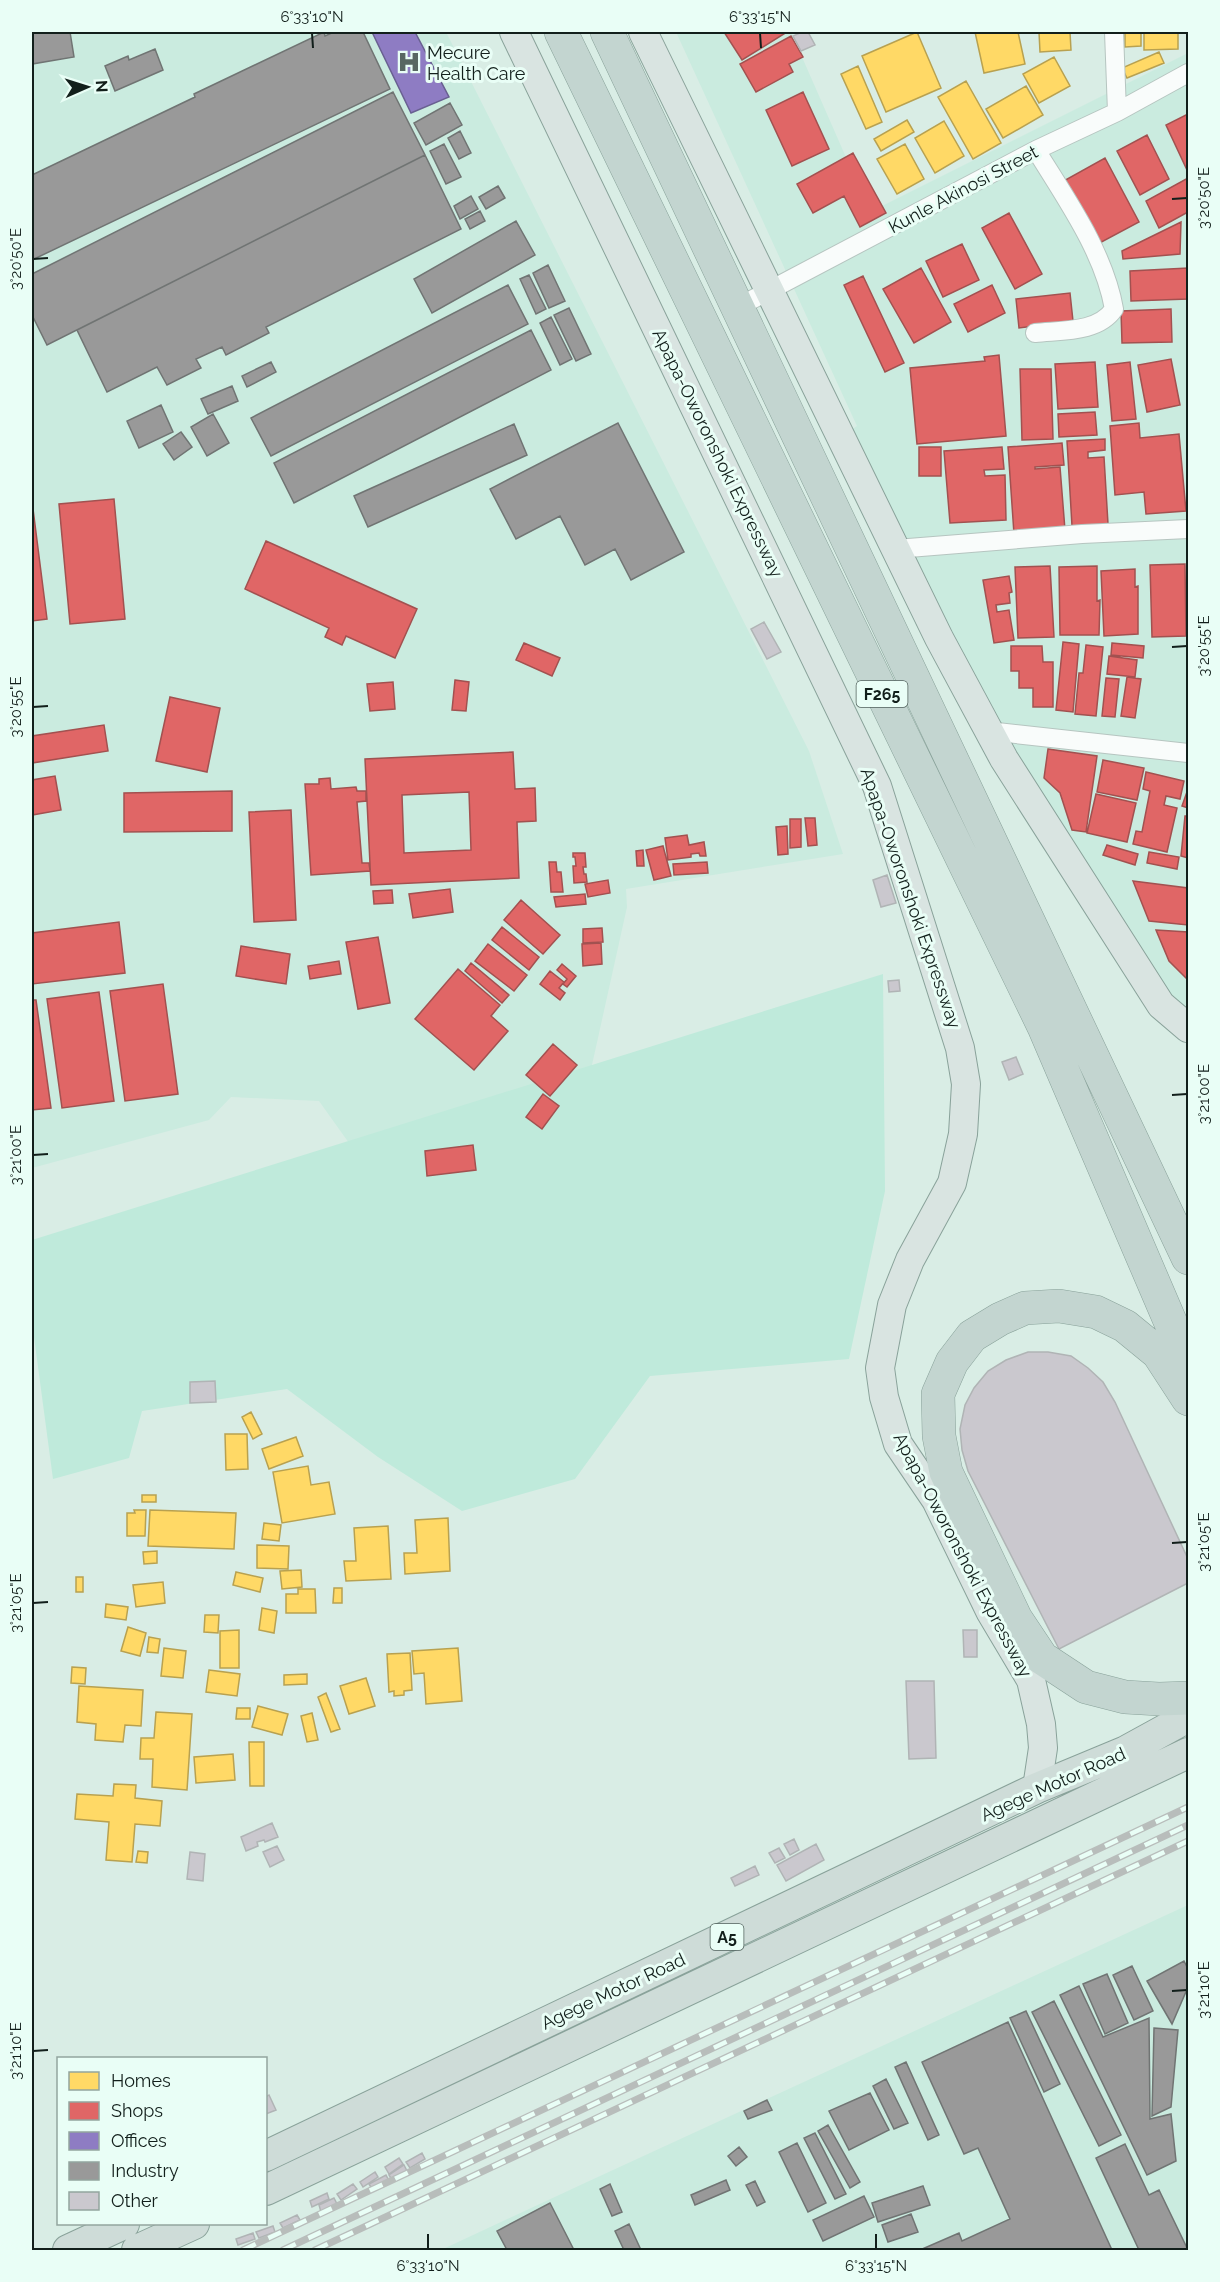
<svg xmlns="http://www.w3.org/2000/svg" width="1220" height="2282" viewBox="0 0 1220 2282" font-family="Raleway,sans-serif">
<style>
.built{fill:#caebdf}
.green{fill:#bfeadb}
.homes{fill:#ffd966;stroke:#b8a150;stroke-width:1.5}
.shops{fill:#e06666;stroke:#a25150;stroke-width:1.5;fill-rule:evenodd}
.offices{fill:#8e7cc3;stroke:#696091;stroke-width:1.5}
.industry{fill:#999;stroke:#707473;stroke-width:1.5}
.building{fill:#cac8ce;stroke:#b0b4b5;stroke-width:1.5}
.lines{fill:none;stroke-linecap:round;stroke-linejoin:round}
.minor-casing{stroke:#b6c5c0;stroke-width:20}
.primary-casing{stroke:#89a29a;stroke-width:30}
.trunk-casing{stroke:#89a29a;stroke-width:32}
.motorway-casing{stroke:#89a29a;stroke-width:34}
.minor{stroke:#f9fcfb;stroke-width:18}
.primary{stroke:#d9e4e1;stroke-width:28}
.trunk{stroke:#cedcd8;stroke-width:30}
.motorway{stroke:#c3d5d0;stroke-width:33}
.rail-casing{stroke:#b8bdbb;stroke-width:7}
.rail{stroke:#e9fef6;stroke-width:4.5;stroke-dasharray:14;stroke-linecap:butt}
.ticks{fill:none;stroke:#121f1b;stroke-width:2}
.labels{text-anchor:middle;dominant-baseline:central;stroke-width:6;stroke-linejoin:round;paint-order:stroke}
.shield{fill:#e9fef6;stroke:#52625d;stroke-width:1.5}
.shield-label{font-size:16px;font-weight:bold;fill:#121f1b}
.poi-label{font-size:18px;fill:#121f1b;stroke:#e9fef6;text-anchor:start}
.street-label{font-size:18px;fill:#121f1b;stroke:#e9fef6}
.neatline{fill:none;stroke:#121f1b;stroke-width:2}
.ticks-label{font-size:15px;text-anchor:middle;fill:#121f1b}
</style>
<rect width="100%" height="100%" fill="#d9ede5"/>
<path class="built" d="M32,32H446L809,751L843,854L626,889L627,907L584,1101L354,1150L319,1101L231,1097L209,1120L32,1168Z
M676,32H791L870,212L1188,53V1017L1062,857L848,432L857,426Z
M1188,1905V2250H441L587,2182Z"/>
<path class="green" d="M883,974L885,1191L849,1359L650,1376L575,1479L462,1511L378,1457L287,1389L142,1411L129,1458L53,1479L32,1322V1240Z"/>
<path class="homes" d="M917,32L941,88L886,112L862,56Z
M975,32H1018L1025,64L984,73Z
M1039,32H1070L1071,50L1040,52Z
M1125,32H1141V46L1125,47Z
M1144,32H1178V49L1144,50Z
M1159,52L1164,63L1127,78L1122,68Z
M1054,57L1070,86L1039,103L1023,74Z
M858,66L882,122L866,129L841,74Z
M966,81L1001,143L973,159L938,97Z
M1026,86L1043,115L1003,138L986,109Z
M907,120L914,132L881,151L874,139Z
M944,121L964,156L935,173L915,138Z
M905,144L924,179L897,194L877,159Z
M251,1412L262,1434L253,1439L242,1417Z
M225,1434H247L248,1469L226,1470Z
M296,1437L303,1456L269,1469L262,1449Z
M308,1466L311,1485L329,1482L335,1514L282,1523L273,1472Z
M142,1495H156V1502H142Z
M134,1510H146L145,1536H127V1513H135Z
M150,1510L236,1513L234,1549L148,1546Z
M448,1518L450,1571L405,1574L404,1553H417L415,1520Z
M264,1523L281,1525L279,1541L262,1539Z
M388,1526L391,1579L346,1581L344,1561H356L354,1528Z
M257,1545L289,1546L288,1569L257,1568Z
M157,1551V1563L144,1564L143,1552Z
M301,1570L302,1587L282,1589L280,1571Z
M236,1572L263,1578L260,1592L233,1585Z
M76,1577H83V1592H76Z
M163,1582L165,1603L136,1607L133,1585Z
M334,1588H342V1603H333Z
M298,1589H315L316,1613H286V1594H298Z
M106,1604L128,1607L126,1620L105,1617Z
M262,1608L277,1611L274,1633L259,1630Z
M205,1615H219L218,1633L204,1632Z
M128,1627L146,1633L140,1656L121,1651Z
M239,1630V1668H220V1631Z
M149,1637L160,1639L158,1653L147,1652Z
M164,1648L186,1651L183,1678L161,1676Z
M458,1648L462,1701L426,1704L424,1673L414,1674L412,1651Z
M410,1653L412,1690L404,1691V1695L394,1696V1691L389,1692L387,1654Z
M72,1667L86,1668L85,1684L71,1683Z
M209,1670L240,1674L237,1696L206,1692Z
M307,1674V1684L284,1685V1675Z
M366,1678L375,1706L349,1714L340,1686Z
M79,1686L143,1690L141,1726L125,1725L123,1742L95,1740L96,1724L77,1722Z
M326,1693L340,1729L331,1732L318,1697Z
M258,1706L288,1714L282,1735L252,1727Z
M237,1708H250V1719H236Z
M156,1712L192,1714L187,1790L152,1787L153,1759H140L141,1738H154Z
M312,1713L318,1740L307,1742L301,1716Z
M249,1742H264V1786H250Z
M233,1754L235,1780L196,1783L194,1757Z
M114,1784L136,1785L135,1798L162,1801L160,1826L135,1824L132,1862L106,1860L109,1822L75,1819L77,1794L113,1796Z
M138,1851L148,1852L147,1863L136,1862Z"/>
<path class="shops" d="M724,32H787L742,60Z
M791,36L803,57L789,64L793,72L756,92L740,64Z
M803,92L829,149L792,166L766,110Z
M1188,114V169L1187,170L1166,125Z
M1147,135L1169,179L1140,195L1117,151Z
M853,153L886,213L860,227L844,196L813,213L797,184Z
M1105,158L1139,222L1094,246L1060,183Z
M1188,178V212L1159,228L1146,201Z
M1009,213L1042,274L1015,289L982,228Z
M1181,222L1180,254L1123,259L1122,251Z
M962,244L979,280L943,297L926,261Z
M921,268L951,322L914,343L883,289Z
M1188,268V299L1131,301L1130,271Z
M863,276L904,363L885,372L844,285Z
M992,285L1005,313L968,332L954,304Z
M1070,293L1073,321L1019,328L1016,299Z
M1171,309L1172,342L1122,343L1121,311Z
M999,355L1006,436L917,444L910,368L985,361L984,357Z
M1171,359L1180,405L1147,412L1138,365Z
M1095,362L1098,407L1058,409L1055,364Z
M1130,362L1136,419L1112,421L1107,365Z
M1020,369H1051L1053,439L1022,440Z
M1095,412L1097,435L1059,437L1058,414Z
M1139,423L1140,438L1179,434L1186,511L1146,514L1144,492L1115,495L1110,426Z
M1105,439V450L1088,452V458L1104,457L1108,524L1072,526L1067,441Z
M1062,443L1064,465L1035,467V469L1060,467L1065,530L1014,534L1008,447Z
M919,447H941V476H919Z
M1002,447L1004,469L984,470L985,476L1005,475L1006,520L950,523L944,451Z
M114,499L125,619L70,624L59,504Z
M32,509H33L47,619L32,621Z
M266,541L417,609L395,658L346,636L342,645L325,637L329,628L245,589Z
M1185,564L1186,636L1152,637L1150,565Z
M1050,566L1054,637L1018,638L1015,567Z
M1097,566V601L1100,600L1099,635H1060L1059,567Z
M1135,569V587L1138,586V634L1104,636L1101,571Z
M1009,576L1012,592L1009,593L1010,603L996,605L997,612L1009,610L1014,640L994,643L983,580Z
M1063,642L1079,644L1073,712L1056,710Z
M524,643L560,658L552,676L516,660Z
M1112,643L1144,646L1143,658L1111,655Z
M1086,645L1103,647L1096,716L1075,714L1079,673H1083Z
M1011,646H1042L1043,662H1053V707H1033V688H1019V671H1011Z
M1109,656L1137,660L1135,677L1107,674Z
M1127,677L1141,679L1135,718L1121,716Z
M1106,678L1119,679L1115,717L1102,716Z
M455,680L469,682L466,711L452,710Z
M393,682L395,709L370,711L367,684Z
M170,697L220,708L207,772L156,761Z
M104,725L108,751L32,763V736Z
M1048,749L1097,756L1086,832L1072,830L1060,793L1044,778Z
M513,752L515,789L535,788L536,821L517,822L519,878L371,885L365,759ZM469,792L471,850L404,853L402,795Z
M1103,760L1144,768L1137,800L1097,792Z
M1146,772L1184,781L1180,799L1166,796L1164,805L1177,808L1167,852L1133,844L1136,831L1142,832L1150,791L1143,789Z
M55,776L61,810L32,815V780Z
M330,778L331,789L356,787L357,791H366V801L357,802L362,863H369L370,871L311,875L305,784H319V779Z
M1188,789V808L1182,806Z
M232,791V831L124,832V793Z
M1096,794L1136,803L1127,842L1087,833Z
M291,810L296,920L254,922L249,812Z
M1185,816H1188V858L1181,856Z
M805,818H815L817,845L808,846Z
M790,819H801V847L790,848Z
M787,826L788,854L778,855L776,827Z
M687,835L689,845L704,842L706,856H700L699,853L691,854V857L668,860L665,838Z
M1107,845L1138,854L1135,865L1103,855Z
M663,846L671,876L654,880L646,850Z
M643,850L644,866H637L636,851Z
M1149,852L1179,857L1177,869L1147,863Z
M573,853H585L586,867H583L584,874H586L587,882L574,883L573,866H576L575,857H573Z
M549,862H556L557,872H561L563,892H551Z
M707,862L708,873L674,875L673,864Z
M608,880L610,893L588,897L585,884Z
M1133,881L1188,888V925L1149,921Z
M450,889L453,912L413,918L409,894Z
M392,890L393,903L374,904L373,891Z
M585,894L586,904L556,907L554,897Z
M521,900L560,935L543,954L504,920Z
M119,922L125,973L32,984V933Z
M502,927L539,957L529,970L492,940Z
M602,928L603,942L583,943V929Z
M1156,930L1188,932V980L1169,961Z
M378,937L390,1003L358,1009L346,942Z
M601,943L602,964L583,966L582,944Z
M488,944L527,975L514,991L475,961Z
M241,946L290,954L286,984L236,976Z
M339,961L341,974L310,979L308,966Z
M471,963L509,995L502,1003L465,971Z
M562,964L576,976L567,987L563,984L567,979L557,970Z
M458,969L500,1005L491,1016L508,1031L474,1070L415,1019Z
M550,971L564,982L559,988L565,993L560,1000L540,984Z
M163,984L178,1094L125,1101L110,991Z
M99,992L114,1101L62,1108L47,999Z
M32,1000H36L51,1108L32,1110Z
M553,1044L577,1065L550,1096L526,1075Z
M543,1094L559,1106L542,1129L526,1117Z
M473,1145L476,1170L427,1176L425,1151Z"/>
<path class="offices" d="M372,32H415L449,97L411,113Z"/>
<path class="industry" d="M32,32H70L74,57L32,64Z
M324,32L325,36L334,32H363L390,89L32,260V175L195,97L194,94Z
M155,49L163,70L115,91L105,66L128,56L129,60Z
M393,92L425,155L47,345L32,315V274Z
M450,103L462,125L426,145L414,123Z
M460,131L471,153L459,159L448,138Z
M444,144L461,177L446,184L430,151Z
M425,155L461,229L266,327L269,333L226,355L222,347L196,359L201,368L167,385L157,367L107,392L77,330Z
M498,186L505,198L486,209L479,197Z
M471,196L478,209L460,219L454,206Z
M480,211L485,221L470,229L465,219Z
M516,221L535,255L432,313L414,279Z
M548,265L565,301L549,308L533,273Z
M529,275L546,309L536,314L520,279Z
M508,285L528,324L271,456L251,418Z
M569,308L591,354L576,361L554,315Z
M551,317L572,359L560,365L540,323Z
M531,330L551,370L294,503L274,463Z
M271,362L276,372L247,387L242,376Z
M232,386L238,401L208,414L201,399Z
M161,405L173,432L139,448L127,421Z
M213,414L229,443L207,456L191,427Z
M618,423L684,552L631,580L615,549L585,565L560,516L516,539L490,489Z
M514,424L527,455L368,527L354,496Z
M181,432L192,447L174,460L163,444Z
M1184,1961L1188,1969V1987L1172,2024L1147,1981Z
M1132,1966L1153,2011L1134,2020L1113,1975Z
M1107,1974L1128,2023L1105,2034L1083,1984Z
M1079,1986L1103,2037L1149,2018L1150,2119L1171,2114L1176,2161L1147,2175L1060,1995Z
M1054,2001L1121,2135L1099,2146L1032,2012Z
M1026,2011L1060,2084L1044,2092L1010,2018Z
M1008,2022L1112,2250H920L959,2233L962,2241L1010,2219L978,2148L964,2154L922,2062Z
M1154,2028L1178,2030L1171,2107L1152,2116Z
M906,2062L939,2135L928,2140L895,2067Z
M886,2079L908,2123L894,2129L873,2086Z
M870,2093L889,2130L849,2150L829,2111Z
M767,2100L772,2110L748,2119L744,2111Z
M828,2125L860,2182L850,2188L818,2131Z
M815,2133L846,2194L835,2199L804,2138Z
M797,2143L826,2203L808,2212L779,2152Z
M1125,2144L1149,2195L1159,2190L1188,2250H1139L1096,2158Z
M739,2147L747,2157L736,2166L728,2156Z
M726,2180L730,2190L695,2205L691,2195Z
M755,2181L765,2202L757,2206L746,2185Z
M610,2184L622,2212L612,2216L600,2189Z
M923,2186L930,2205L878,2222L872,2203Z
M864,2196L874,2217L823,2241L813,2220Z
M550,2203L574,2250H507L497,2231Z
M911,2214L918,2232L888,2242L882,2225Z
M629,2224L641,2250H624L615,2231Z"/>
<path class="building" d="M802,32H808L815,45L801,51L793,36Z
M764,622L781,652L767,659L751,629Z
M887,875L896,903L881,907L873,880Z
M899,980L900,991L889,992L888,981Z
M1016,1057L1023,1074L1009,1080L1002,1062Z
M1028,1352H1048L1071,1356L1088,1368L1103,1382L1115,1402L1188,1559V1583L1059,1649L968,1471L962,1450L960,1429L965,1405L974,1388L988,1371L1006,1360Z
M215,1381L216,1402L190,1403V1382Z
M963,1630H977V1657H964Z
M906,1681H934L936,1758L909,1759Z
M272,1823L278,1837L265,1842L264,1840L257,1842L258,1846L246,1851L241,1837Z
M794,1839L799,1850L790,1855L784,1844Z
M816,1844L824,1860L786,1881L777,1865Z
M277,1846L284,1860L270,1867L263,1852Z
M779,1848L785,1858L775,1863L769,1853Z
M190,1852L205,1854L203,1881L187,1879Z
M755,1866L759,1875L735,1886L731,1878Z
M269,2095L276,2110L266,2114V2097Z
M422,2153L425,2159L410,2168L406,2162Z
M399,2158L403,2164L389,2174L385,2167Z
M404,2165L407,2171L392,2180L389,2175Z
M375,2172L378,2177L363,2187L360,2182Z
M386,2175L389,2181L372,2189L369,2184Z
M353,2184L357,2189L341,2200L337,2194Z
M327,2193L329,2199L312,2207L310,2201Z
M334,2198L337,2204L321,2212L319,2205Z
M297,2215L300,2220L283,2228L280,2223Z
M273,2226L275,2232L259,2238L256,2232Z
M253,2233L255,2239L238,2245L236,2239Z"/>
<g class="lines">
<g class="minor-casing">
<path id="minor" d="M1114,32L1117,112
M738,307L1036,150L1117,112L1188,73
M1035,333C1061,330 1098,333 1114,309C1104,252 1066,199 1036,150
M896,549L1082,534L1188,529
M988,731L1188,753"/>
</g>
<g class="primary-casing">
<path id="primary" d="M514,32L877,786L960,1048L966,1084L963,1134L952,1183L910,1260L892,1305L880,1368L884,1397L898,1444L936,1500L990,1611L1031,1680L1041,1724L1043,1748L1037,1788
M643,32L939,638L1004,759L1161,1005L1188,1028"/>
</g>
<g class="trunk-casing">
<path id="trunk" d="M266,2156L1037,1788L1126,1751L1188,1717
M266,2190L1188,1753
M68,2250L124,2224
M137,2250L194,2224"/>
</g>
<g class="motorway-casing">
<path id="motorway" d="M561,32L1044,1027L1188,1363
M607,32L1188,1258
M1188,1399L1158,1353L1125,1326L1096,1312L1059,1306L1025,1308L1000,1319L972,1336L952,1362L938,1394L939,1436L946,1472L1016,1619L1042,1658L1086,1687L1125,1697L1159,1699L1188,1698"/>
</g>
<use href="#minor" class="minor"/>
<use href="#primary" class="primary"/>
<use href="#trunk" class="trunk"/>
<use href="#motorway" class="motorway"/>
<g class="rail-casing">
<path id="rail" d="M243,2250L1188,1807
M283,2250L1188,1825
M315,2250L1188,1841"/>
</g>
<use href="#rail" class="rail"/>
</g>
<path class="ticks" d="M312,33L313,48M760,33L761,48M1172,199L1187,198M33,259L48,258M1172,647L1187,646M33,707L48,706M1172,1095L1187,1094M33,1155L48,1154M1172,1543L1187,1542M33,1603L48,1602M1172,1991L1187,1990M33,2051L48,2050M428,2234V2249M876,2234V2249"/>
<defs>
<g id="hospital-bare" transform="scale(1.8)"><path d="M-5-5h3v3.5h4V-5h3V5h-3V1.5h-4V5h-3Z" fill="#586762" stroke="#e9fef6" stroke-width="2.5" paint-order="stroke"/></g>
</defs>
<g fill-rule="evenodd">
<use href="#hospital-bare" x="409" y="62"/>
</g>
<g class="labels">
<g class="shield">
<rect x="856.5" y="681" width="51" height="26" rx="4.5"/>
<rect x="710.5" y="1924" width="33" height="26" rx="4.5"/>
</g>
<g class="shield-label">
<text x="882" y="694">F265</text>
<text x="727" y="1937">A5</text>
</g>
<g class="poi-label">
<text x="427" y="52">Mecure<tspan x="427" dy="21">Health Care</tspan></text>
</g>
<g class="street-label">
<text transform="translate(963 189) rotate(-28)">Kunle Akinosi Street</text>
<text transform="translate(718 453) rotate(64)">Apapa-Oworonshoki Expressway</text>
<text transform="translate(911 898) rotate(71)">Apapa-Oworonshoki Expressway</text>
<text transform="translate(963 1555) rotate(62)">Apapa-Oworonshoki Expressway</text>
<text transform="translate(1053 1784) rotate(-24)">Agege Motor Road</text>
<text transform="translate(613 1991) rotate(-25)">Agege Motor Road</text>
</g>
</g>
<rect width="1220" height="2282" fill="none" stroke="#e9fef6" stroke-width="66"/>
<rect x="57" y="2057" width="210" height="168" fill="#e9fef6" stroke="#93a59e" stroke-width="1.5"/>
<rect x="69" y="2072" width="30" height="18" fill="#ffd966" stroke="#93a59e" stroke-width="1.5"/>
<text x="111" y="2087" font-size="18" fill="#121f1b">Homes</text>
<rect x="69" y="2102" width="30" height="18" fill="#e06666" stroke="#93a59e" stroke-width="1.5"/>
<text x="111" y="2117" font-size="18" fill="#121f1b">Shops</text>
<rect x="69" y="2132" width="30" height="18" fill="#8e7cc3" stroke="#93a59e" stroke-width="1.5"/>
<text x="111" y="2147" font-size="18" fill="#121f1b">Offices</text>
<rect x="69" y="2162" width="30" height="18" fill="#999999" stroke="#93a59e" stroke-width="1.5"/>
<text x="111" y="2177" font-size="18" fill="#121f1b">Industry</text>
<rect x="69" y="2192" width="30" height="18" fill="#cac8ce" stroke="#93a59e" stroke-width="1.5"/>
<text x="111" y="2207" font-size="18" fill="#121f1b">Other</text>
<g transform="translate(87 87) rotate(87)" stroke="#e9fef6" stroke-width="4.5" paint-order="stroke">
<path d="M0-4.5L10 22L0 15L-10 22Z" fill="#121f1b"/>
<text y="-9" font-size="16" font-weight="bold" text-anchor="middle" fill="#121f1b">N</text>
</g>
<rect x="33" y="33" width="1154" height="2216" class="neatline"/>
<g class="ticks-label">
<text x="312" y="22">6°33'10"N</text>
<text x="760" y="22">6°33'15"N</text>
<text transform="translate(1204 198) rotate(-90)" y="5">3°20'50"E</text>
<text transform="translate(16 259) rotate(-90)" y="5">3°20'50"E</text>
<text transform="translate(1204 646) rotate(-90)" y="5">3°20'55"E</text>
<text transform="translate(16 707) rotate(-90)" y="5">3°20'55"E</text>
<text transform="translate(1204 1094) rotate(-90)" y="5">3°21'00"E</text>
<text transform="translate(16 1155) rotate(-90)" y="5">3°21'00"E</text>
<text transform="translate(1204 1542) rotate(-90)" y="5">3°21'05"E</text>
<text transform="translate(16 1603) rotate(-90)" y="5">3°21'05"E</text>
<text transform="translate(1204 1990) rotate(-90)" y="5">3°21'10"E</text>
<text transform="translate(16 2051) rotate(-90)" y="5">3°21'10"E</text>
<text x="428" y="2271">6°33'10"N</text>
<text x="876" y="2271">6°33'15"N</text>
</g>
</svg>
